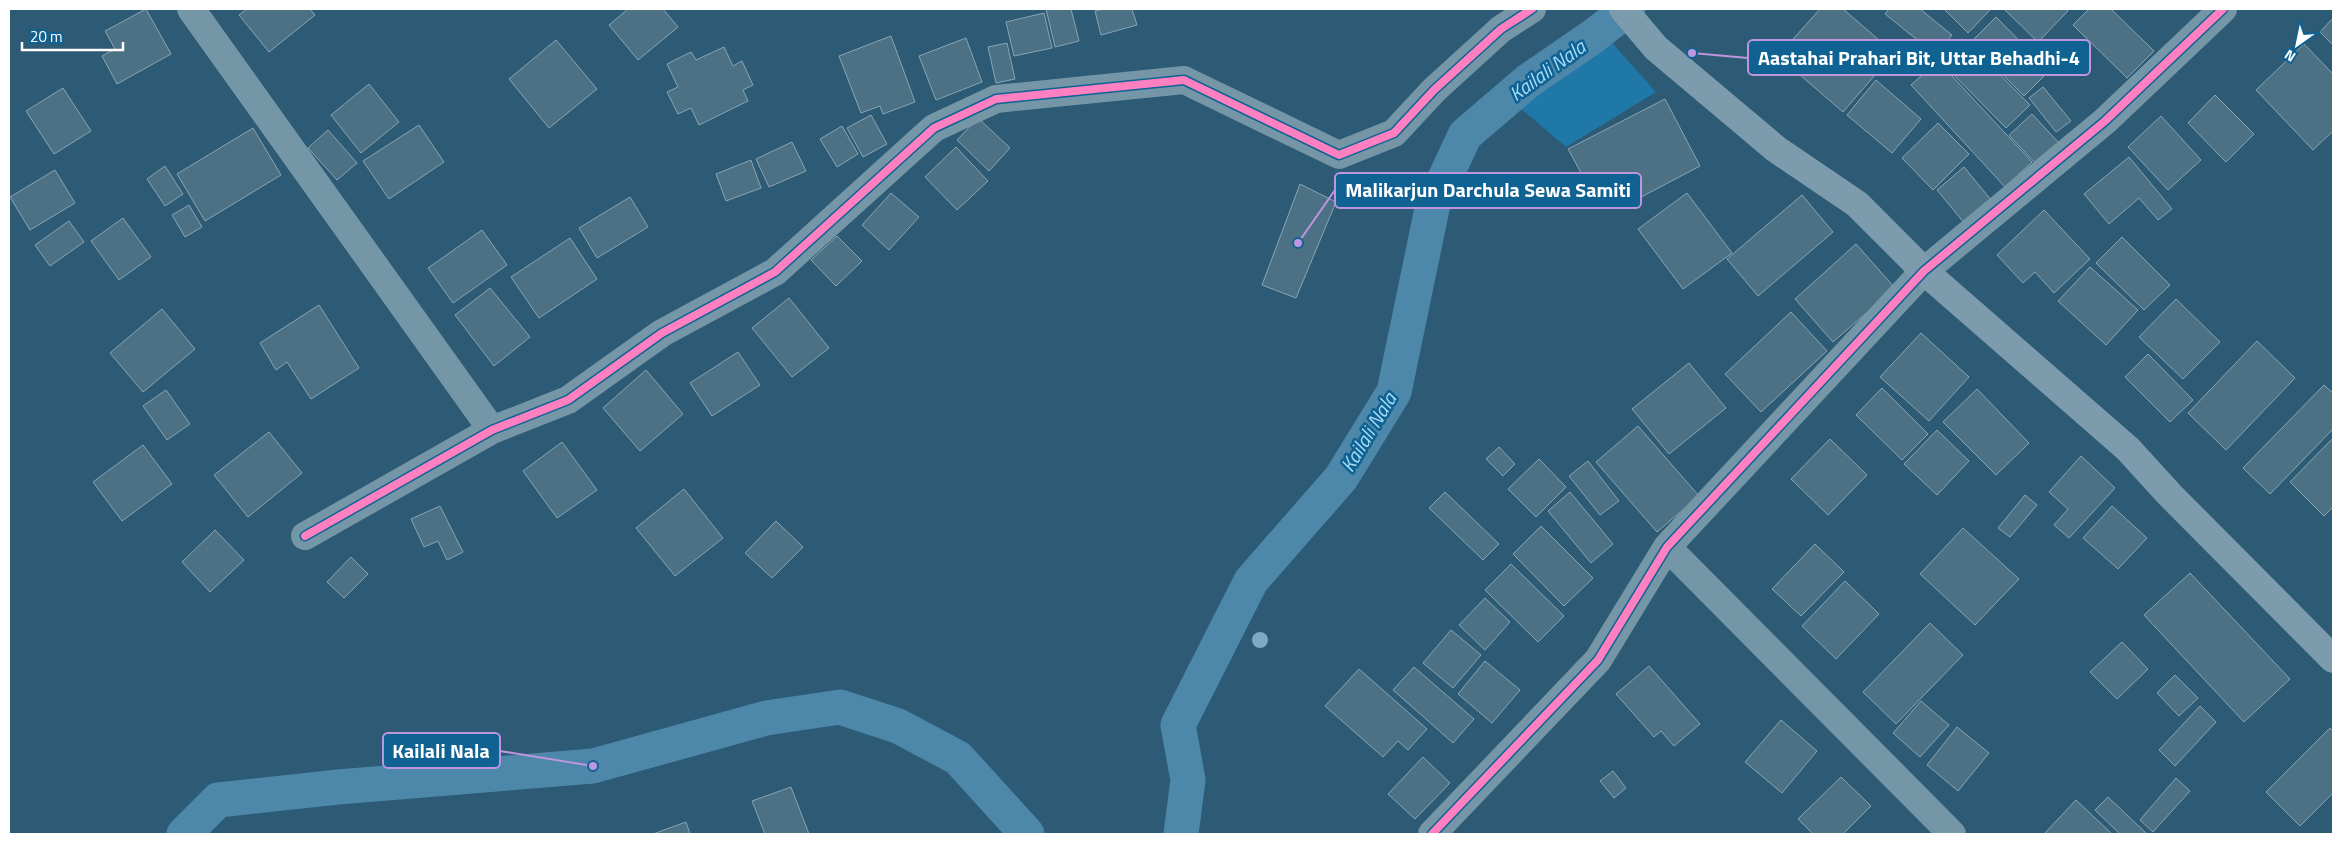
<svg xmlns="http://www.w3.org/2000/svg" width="2342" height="843" viewBox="0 0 2342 843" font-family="'Titillium Web',sans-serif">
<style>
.green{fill:#1f78a8}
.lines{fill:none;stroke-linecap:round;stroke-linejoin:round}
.canal{stroke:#4d87a9;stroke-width:35}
.building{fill:#4c7185;stroke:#89a5b5}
.street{stroke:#7496a7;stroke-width:28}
.secondary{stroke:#7c9bac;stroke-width:28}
.cycleway-casing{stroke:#0f6292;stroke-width:11}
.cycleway{stroke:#ff80c0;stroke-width:8}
.tree{fill:#7fa9c0}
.labels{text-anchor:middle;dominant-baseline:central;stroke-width:5;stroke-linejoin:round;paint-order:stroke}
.water-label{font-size:20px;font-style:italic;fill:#a6ddfb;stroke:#0f6292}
.leader{fill:none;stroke:#bd96df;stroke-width:2}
.callout-dot{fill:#bd96df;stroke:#0f6292;stroke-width:2}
.callout{fill:#0f6292;stroke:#bd96df;stroke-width:2}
.callout-label{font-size:20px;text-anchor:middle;font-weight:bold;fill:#fff}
</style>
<rect width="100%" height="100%" fill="#2d5a74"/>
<path class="green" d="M1606,36L1656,92L1566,147L1513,102Z"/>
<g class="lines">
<path class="canal" d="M184,834L218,800L338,787L593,766L766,718L840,707L898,726L958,758L1027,834
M1181,834L1188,780L1178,725L1251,581L1341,478L1394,392L1433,204L1465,135L1528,81L1595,35L1628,9"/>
</g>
<path class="building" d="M146,9L171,54L117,84L102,56L115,49L105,31Z
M247,9H310L315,15L269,52L239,15Z
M628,9H663L678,27L638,60L609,25Z
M1046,9H1071L1079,41L1055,47Z
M1103,9H1132L1137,25L1101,35L1095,11Z
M1820,9H1843L1894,53L1843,112L1778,56Z
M1889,9H1920L1952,35L1936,55L1885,14Z
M1944,9H1991L1968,33Z
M2004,9H2066L2068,11L2038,42Z
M2089,9H2111L2154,51L2127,78L2073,25Z
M1044,13L1052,48L1014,56L1006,22Z
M1996,17L2049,71L2024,96L1971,42Z
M2333,18V45L2320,32Z
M891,36L915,102L883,114L880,106L861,113L839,56Z
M966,38L982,82L936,100L919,56Z
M556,40L597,89L549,128L509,79Z
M1966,40L2030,105L2006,128L1942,63Z
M1007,43L1015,79L996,83L988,47Z
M2304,44L2333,74V131L2313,150L2256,90Z
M724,47L733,66L742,61L753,85L743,90L748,101L699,125L691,108L678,114L667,92L678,87L667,64L691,52L696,60Z
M1938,61L2032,162L2005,187L1911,85Z
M1876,80L1921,119L1892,153L1847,115Z
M369,84L399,122L361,153L331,115Z
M2043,87L2071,121L2056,132L2029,98Z
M63,88L91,131L54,154L26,111Z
M2215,95L2254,134L2226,162L2188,123Z
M1665,99L1700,166L1628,204L1620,189L1603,198L1592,177L1585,180L1568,149Z
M2032,114L2059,143L2036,164L2009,135Z
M871,115L887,144L863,157L847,128Z
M2161,116L2201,160L2168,190L2128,147Z
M978,118L1010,148L989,171L957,140Z
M1938,123L1969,154L1933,190L1902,158Z
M419,125L444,162L389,199L363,161Z
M842,126L858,154L837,167L820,139Z
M253,128L281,175L205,221L177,174Z
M328,130L357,163L337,180L308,148Z
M792,142L806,171L769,187L756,159Z
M956,147L988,181L957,210L925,177Z
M2129,157L2172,209L2158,220L2139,198L2109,224L2084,194Z
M751,160L761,188L726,201L716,174Z
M165,166L183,194L165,206L147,179Z
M1964,167L1992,201L1965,224L1937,190Z
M55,170L75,203L30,230L10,197Z
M1300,184L1336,202L1296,298L1262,285Z
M891,193L919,217L889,250L862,225Z
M1687,193L1732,253L1683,289L1638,229Z
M1802,195L1833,232L1758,296L1727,259Z
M630,197L648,227L597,258L579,228Z
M189,205L202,227L185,237L172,215Z
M2044,210L2090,259L2054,293L2035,272L2023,283L1997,255Z
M123,218L151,257L119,280L91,241Z
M69,221L84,242L50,266L35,245Z
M482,230L507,265L453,303L428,268Z
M837,236L862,261L836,286L811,260Z
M2122,237L2170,285L2144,310L2096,263Z
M570,238L597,279L539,318L511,277Z
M1856,244L1895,288L1833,342L1795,299Z
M2090,267L2138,310L2106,345L2058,301Z
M490,288L530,337L494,366L455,315Z
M789,298L829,348L792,377L752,328Z
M2176,299L2220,342L2183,379L2139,337Z
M319,305L359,368L311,399L287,362L276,370L260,343Z
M162,309L195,349L143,392L110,353Z
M1791,312L1827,351L1761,412L1725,374Z
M1921,333L1969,377L1929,421L1880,377Z
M2257,341L2295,378L2226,450L2188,413Z
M738,352L760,385L712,416L690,383Z
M2148,354L2193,400L2170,422L2125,377Z
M1689,363L1726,408L1669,454L1632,409Z
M646,370L683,414L640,451L603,408Z
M2324,385L2333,393V429L2270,494L2243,468Z
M1882,388L1928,434L1902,460L1856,415Z
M1977,389L2029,443L1996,475L1943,422Z
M166,390L190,424L167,440L143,406Z
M1638,426L1699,496L1657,532L1596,462Z
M1937,430L1969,461L1937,495L1904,464Z
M269,432L302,473L248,517L214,475Z
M2333,438V507L2324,516L2290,482Z
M1830,439L1867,475L1828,515L1791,479Z
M562,442L597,490L557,518L523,471Z
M143,445L172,484L122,521L93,482Z
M1499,447L1515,464L1503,476L1486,459Z
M2081,456L2115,488L2069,538L2054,525L2068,509L2049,492Z
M1539,459L1566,487L1536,517L1508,489Z
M1588,461L1619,501L1600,515L1569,476Z
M684,489L723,538L675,576L636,528Z
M1445,492L1499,544L1483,560L1429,508Z
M1570,492L1613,544L1591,563L1548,511Z
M2025,495L2037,505L2010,537L1998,528Z
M440,506L463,552L447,560L438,541L424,547L411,519Z
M2112,506L2147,538L2118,569L2083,538Z
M776,521L803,547L772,578L745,553Z
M1541,526L1593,578L1564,606L1513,554Z
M1963,528L2019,579L1975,625L1920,574Z
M215,530L244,560L210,592L182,562Z
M1815,544L1844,572L1801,616L1772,589Z
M351,557L368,574L344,598L327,582Z
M1511,564L1564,616L1538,642L1485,590Z
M2190,573L2290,679L2244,722L2144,615Z
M1845,581L1879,614L1836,659L1802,626Z
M1485,598L1510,622L1485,650L1459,625Z
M1930,623L1963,655L1896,724L1863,692Z
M1451,630L1481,655L1453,688L1423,663Z
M2122,642L2148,669L2117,699L2090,672Z
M1485,661L1520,690L1492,723L1458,694Z
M1649,666L1700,724L1674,746L1661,731L1654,737L1616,694Z
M1414,667L1474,719L1453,743L1393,690Z
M1359,669L1427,729L1408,750L1398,741L1383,757L1325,706Z
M2175,675L2198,698L2179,716L2157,693Z
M1921,701L1949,725L1920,757L1893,733Z
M2200,706L2216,722L2175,766L2159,750Z
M1781,720L1817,751L1782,793L1745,762Z
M1957,727L1989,753L1958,791L1927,765Z
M2330,728L2333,732V793L2300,826L2266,792Z
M1423,757L1450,783L1415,819L1388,794Z
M1613,771L1626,788L1614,798L1600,781Z
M1841,777L1871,806L1843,834H1813L1798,819Z
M2176,778L2190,791L2153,832L2140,820Z
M791,787L809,834H765L752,801Z
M2108,797L2147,834H2120L2095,810Z
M2076,800L2112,834H2044Z
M686,822L690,834H653Z"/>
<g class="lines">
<path class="street" d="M191,9L492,430
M305,536L492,430L568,400L662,333L775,272L934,128L996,99L1184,80L1339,155L1394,133L1434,90L1501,29L1532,9
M1667,547L1952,834
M1432,834L1598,660L1667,547L1924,271L2105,121L2223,9"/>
<path class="secondary" d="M1623,9L1656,48L1776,149L1857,204L1924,271L2128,449L2169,494L2333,659"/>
<g class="cycleway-casing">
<path id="cycleway" d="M305,536L492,430L568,400L662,333L775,272L934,128L996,99L1184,80L1339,155L1394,133L1434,90L1501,29L1532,9
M1432,834L1598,660L1667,547L1924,271L2105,121L2223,9"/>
</g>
<use href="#cycleway" class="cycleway"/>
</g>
<circle class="tree" cx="1260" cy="640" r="8"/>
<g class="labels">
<g class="water-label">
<text transform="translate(1547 70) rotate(-36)">Kailali Nala</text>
<text transform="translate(1368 432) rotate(-59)">Kailali Nala</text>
</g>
</g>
<path class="leader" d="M1692 53L1748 58M1298 243L1335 190M593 766L500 751"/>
<g class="callout-dot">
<circle cx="1692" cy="53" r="5"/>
<circle cx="1298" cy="243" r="5"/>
<circle cx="593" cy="766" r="5"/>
</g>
<g class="callout">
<rect x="1748" y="40" width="342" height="35" rx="5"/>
<rect x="1335" y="173" width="306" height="35" rx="5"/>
<rect x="383" y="733" width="117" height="35" rx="5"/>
</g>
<g class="callout-label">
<text x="1919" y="65">Aastahai Prahari Bit, Uttar Behadhi-4</text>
<text x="1488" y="197">Malikarjun Darchula Sewa Samiti</text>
<text x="441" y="758">Kailali Nala</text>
</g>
<rect width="2342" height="843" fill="none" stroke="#ffffff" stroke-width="20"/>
<g transform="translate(2297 45) rotate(213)" stroke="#0f6292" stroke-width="4" paint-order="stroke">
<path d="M0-4L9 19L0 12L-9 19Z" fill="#ffffff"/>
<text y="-8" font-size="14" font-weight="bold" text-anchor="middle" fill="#ffffff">N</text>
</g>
<path d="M22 42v8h101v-8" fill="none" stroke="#ffffff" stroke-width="2.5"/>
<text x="30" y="42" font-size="15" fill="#ffffff" stroke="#0f6292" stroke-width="4" paint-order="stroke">20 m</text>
</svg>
